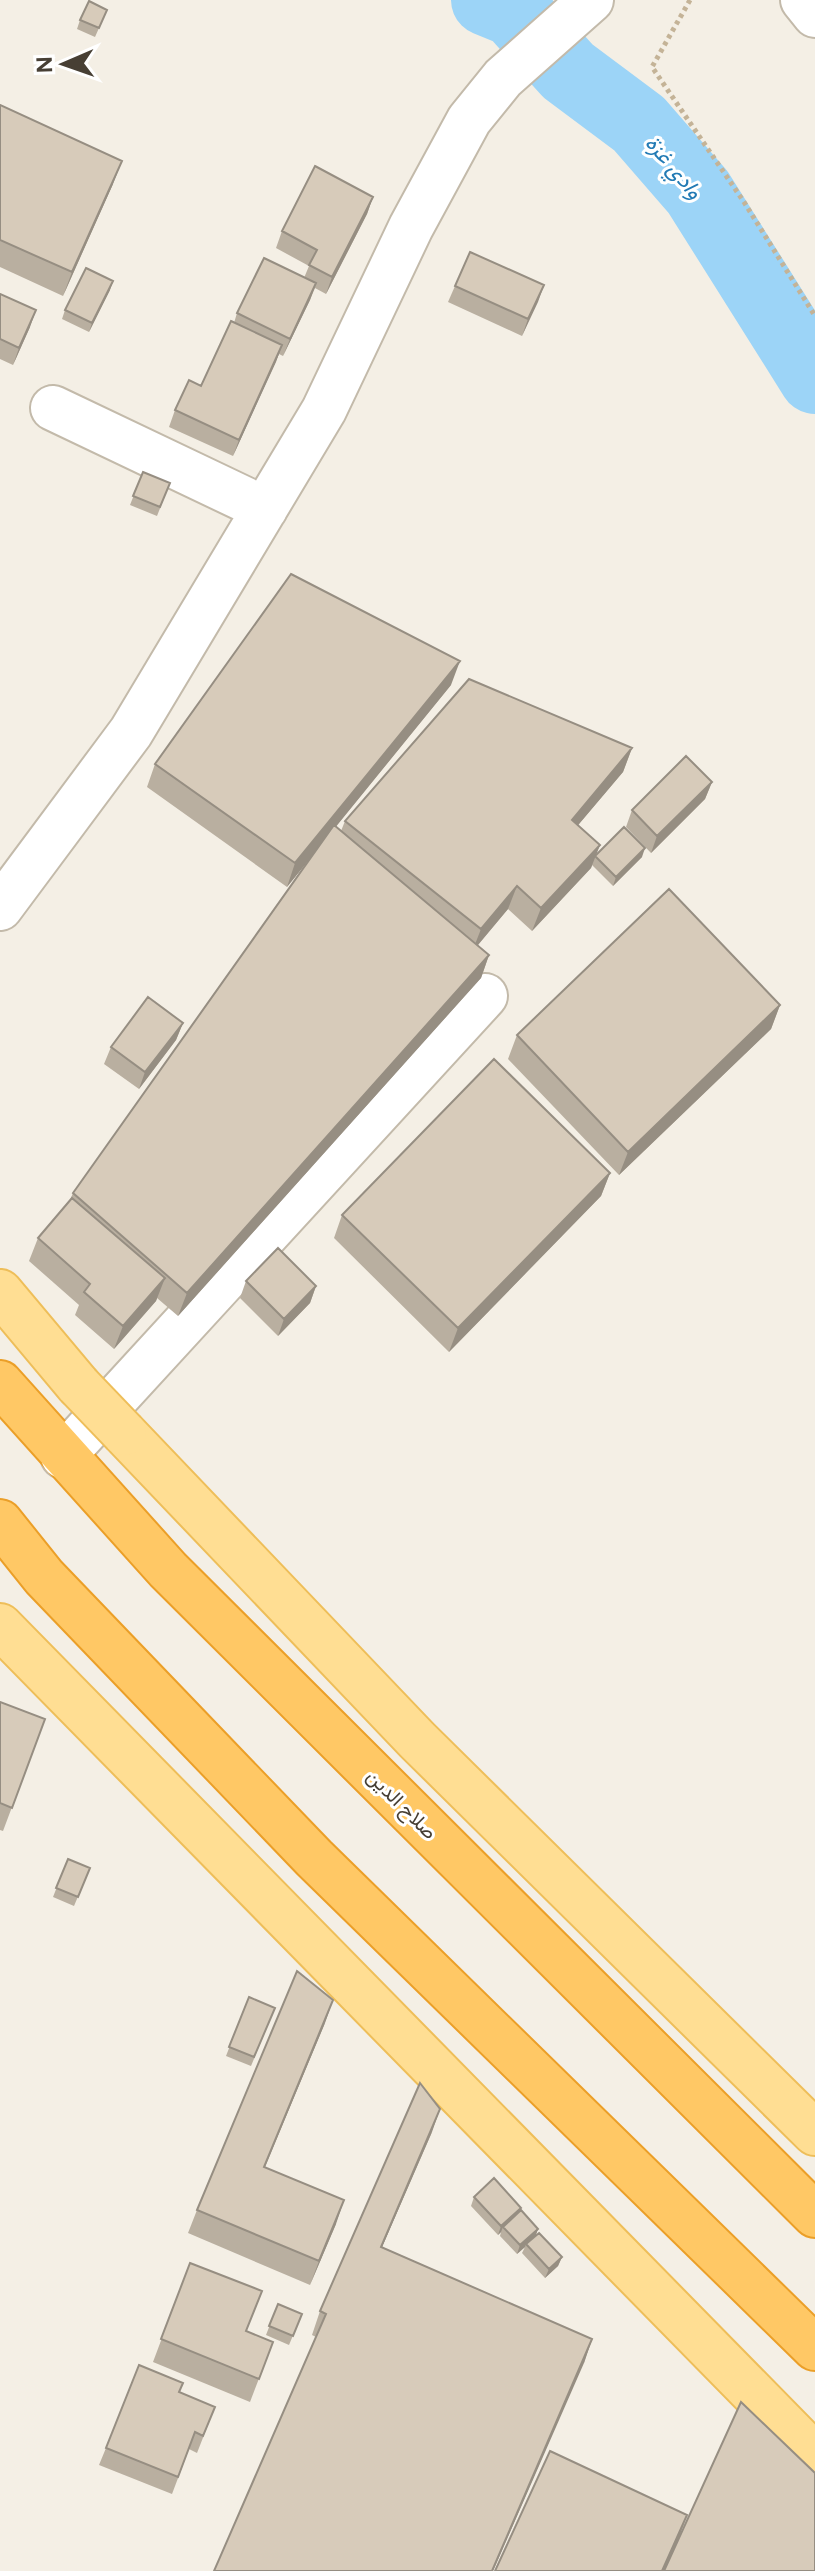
<svg xmlns="http://www.w3.org/2000/svg" width="815" height="2571" viewBox="0 0 815 2571" font-family="Figtree,Vazirmatn,sans-serif">
<style>
.lines{fill:none;stroke-linecap:round;stroke-linejoin:round}
.river{stroke:#9cd4f7;stroke-width:72}
.minor-casing{stroke:#c3baaa;stroke-width:48}
.major-casing{stroke:#eebe59;stroke-width:48}
.highway-casing{stroke:#eb9f28;stroke-width:48}
.path{stroke:#c4b397;stroke-width:5;stroke-dasharray:4 4;stroke-linecap:butt}
.minor{stroke:#fff;stroke-width:44}
.major{stroke:#ffde93;stroke-width:44}
.highway{stroke:#ffc865;stroke-width:44}
.major-bridge-casing{stroke:#eebe59;stroke-width:48;stroke-linecap:butt}
.major-bridge{stroke:#ffde93;stroke-width:44}
.wall{fill:#b9afa0}
.shaded-wall{fill:#968e82}
.building{fill:#d7cbba;stroke:#968e82;stroke-width:2}
.labels{text-anchor:middle;dominant-baseline:central;stroke-width:6;stroke-linejoin:round;paint-order:stroke}
.street-label{font-size:20px;fill:#473f34;stroke:#fff}
.water-label{font-size:22px;font-style:italic;fill:#227ab4;stroke:#fff}
</style>
<rect width="100%" height="100%" fill="#f4efe5"/>
<g class="lines">
<path class="river" d="M487,0L514,11L568,71L639,124L698,192L815,378"/>
<g class="minor-casing">
<path id="minor" d="M803,0L815,15
M53,408L265,509
M0,908L131,732L324,410L411,227L469,120L503,78L591,0
M63,1456L485,996"/>
</g>
<g class="major-casing">
<path id="major" d="M0,1292L78,1385
M124,1433L417,1740L815,2133
M0,1626L815,2456"/>
</g>
<g class="highway-casing">
<path id="highway" d="M0,1383L168,1570L815,2215
M0,1522L44,1577L314,1858L815,2348"/>
</g>
<path class="path" d="M690,0L652,67L744,202L815,316"/>
<use href="#minor" class="minor"/>
<use href="#major" class="major"/>
<use href="#highway" class="highway"/>
<g class="major-bridge-casing">
<path id="major-bridge" d="M78,1385L124,1433"/>
</g>
<use href="#major-bridge" class="major-bridge"/>
</g>
<path class="wall" d="M107,10L95,37L77,29L80,20Z
M0,105L113,184L63,296L0,267Z
M373,197L367,214L326,294L315,288L310,300L283,356L279,354L233,456L169,427L175,410L201,386L234,323L237,313L304,278L309,266L276,248L282,231Z
M544,285L522,336L448,302L455,286Z
M110,290L89,332L62,319L65,310Z
M0,294L30,327L13,365L0,359Z
M143,472L170,483L157,516L130,505Z
M451,685L336,826L341,831L345,821L632,748L623,772L578,825L600,845L596,854L642,857L613,886L592,865L591,868L532,931L508,909L478,945L489,955L481,978L178,1316L157,1298L156,1301L114,1349L75,1315L79,1305L29,1261L38,1238L70,1200L73,1193L312,855L287,887L147,787L155,764Z
M712,782L705,799L651,853L626,827L632,810Z
M780,1005L771,1029L619,1175L508,1059L517,1035Z
M183,1023L176,1040L139,1089L104,1064L111,1047Z
M610,1173L601,1196L449,1352L334,1238L342,1215Z
M246,1281L316,1286L310,1303L278,1336L240,1298Z
M0,1702L45,1719L3,1831L0,1830Z
M68,1859L90,1868L74,1906L53,1897Z
M249,1997L275,2008L251,2066L226,2056Z
M325,2023L265,2167L336,2224L310,2285L188,2233L197,2210Z
M432,2132L382,2247L592,2339L584,2363L316,2337L312,2335L320,2311Z
M474,2197L520,2211L538,2229L535,2236L562,2257L558,2266L545,2278L522,2253L525,2247L517,2254L500,2236L501,2232L498,2235L471,2206Z
M190,2263L247,2331L273,2342L250,2402L153,2362Z
M278,2304L302,2314L289,2345L266,2335Z
M180,2393L215,2407L197,2453L189,2449L172,2494L99,2465L106,2448Z"/>
<path class="shaded-wall" d="M122,161L113,184L63,296L72,272Z
M373,197L367,214L326,294L332,277Z
M113,281L110,290L89,332L92,323Z
M316,283L310,300L283,356L290,339Z
M544,285L538,302L522,336L528,319Z
M36,310L30,327L13,365L19,348Z
M282,345L276,362L233,456L239,440Z
M460,661L451,685L287,887L295,863Z
M632,748L623,772L563,843L572,820Z
M712,782L705,799L651,853L657,836Z
M600,845L591,868L532,931L541,908Z
M645,848L642,857L613,886L616,877Z
M517,886L508,909L472,952L481,929Z
M489,955L481,978L178,1316L187,1293Z
M780,1005L771,1029L619,1175L628,1152Z
M183,1023L176,1040L139,1089L145,1072Z
M610,1173L601,1196L449,1352L458,1328Z
M165,1278L156,1301L114,1349L123,1326Z
M316,1286L310,1303L278,1336L284,1319Z
M333,2000L325,2023L255,2190L264,2167Z
M440,2109L432,2132L372,2270L381,2247Z
M344,2200L336,2224L310,2285L319,2261Z
M521,2208L518,2216L503,2227L501,2232L498,2235L501,2226Z
M538,2229L535,2238L526,2244L525,2247L517,2254L520,2245Z
M562,2257L558,2266L545,2278L549,2269Z
M592,2339L584,2363L493,2571H492Z
M687,2515L677,2543L664,2571H662Z"/>
<path class="building" d="M89,1L107,10L99,28L80,20Z
M0,105L122,161L72,272L0,240Z
M315,166L373,197L332,277L309,265L317,250L282,231Z
M470,252L544,285L528,319L455,286Z
M264,258L316,283L290,339L237,313Z
M86,268L113,281L92,323L65,310Z
M0,294L36,310L19,348L0,339Z
M231,321L282,345L239,440L175,410L189,380L201,386Z
M143,472L170,483L160,507L133,496Z
M291,574L460,661L295,863L155,764Z
M469,679L632,748L572,820L600,845L541,908L517,886L481,929L345,821Z
M686,756L712,782L657,836L632,810Z
M334,825L489,955L187,1293L73,1193Z
M624,827L645,848L616,877L595,856Z
M669,889L780,1005L628,1152L517,1035Z
M148,997L183,1023L145,1072L111,1047Z
M494,1059L610,1173L458,1328L342,1215Z
M72,1198L165,1278L123,1326L84,1292L90,1284L38,1238Z
M278,1248L316,1286L284,1319L246,1281Z
M0,1702L45,1719L12,1808L0,1803Z
M68,1859L90,1868L78,1897L56,1888Z
M297,1971L333,2000L264,2167L344,2200L319,2261L197,2210Z
M249,1997L275,2008L254,2057L229,2047Z
M420,2083L440,2109L381,2247L592,2339L492,2571H214L326,2314L320,2311Z
M494,2178L521,2208L501,2226L474,2197Z
M521,2210L538,2229L520,2245L503,2227Z
M539,2233L562,2257L549,2269L526,2244Z
M190,2263L262,2291L246,2331L273,2342L259,2379L161,2339Z
M278,2304L302,2314L293,2336L269,2326Z
M139,2365L183,2383L179,2392L215,2407L203,2436L195,2432L178,2477L106,2448Z
M741,2402L815,2473V2571H664Z
M550,2451L687,2515L662,2571H495Z"/>
<g class="labels">
<g class="street-label">
<text transform="translate(402 1804) rotate(45)">صلاح الدين</text>
</g>
<g class="water-label">
<text transform="translate(674 167) rotate(50)">وادي غزة</text>
</g>
</g>
<g transform="translate(64 64) rotate(268)" stroke="#ffffff" stroke-width="6" paint-order="stroke">
<path d="M0-6L14 30L0 20L-14 30Z" fill="#473f34"/>
<text y="-12" font-size="22" font-weight="bold" text-anchor="middle" fill="#473f34">N</text>
</g>
</svg>
